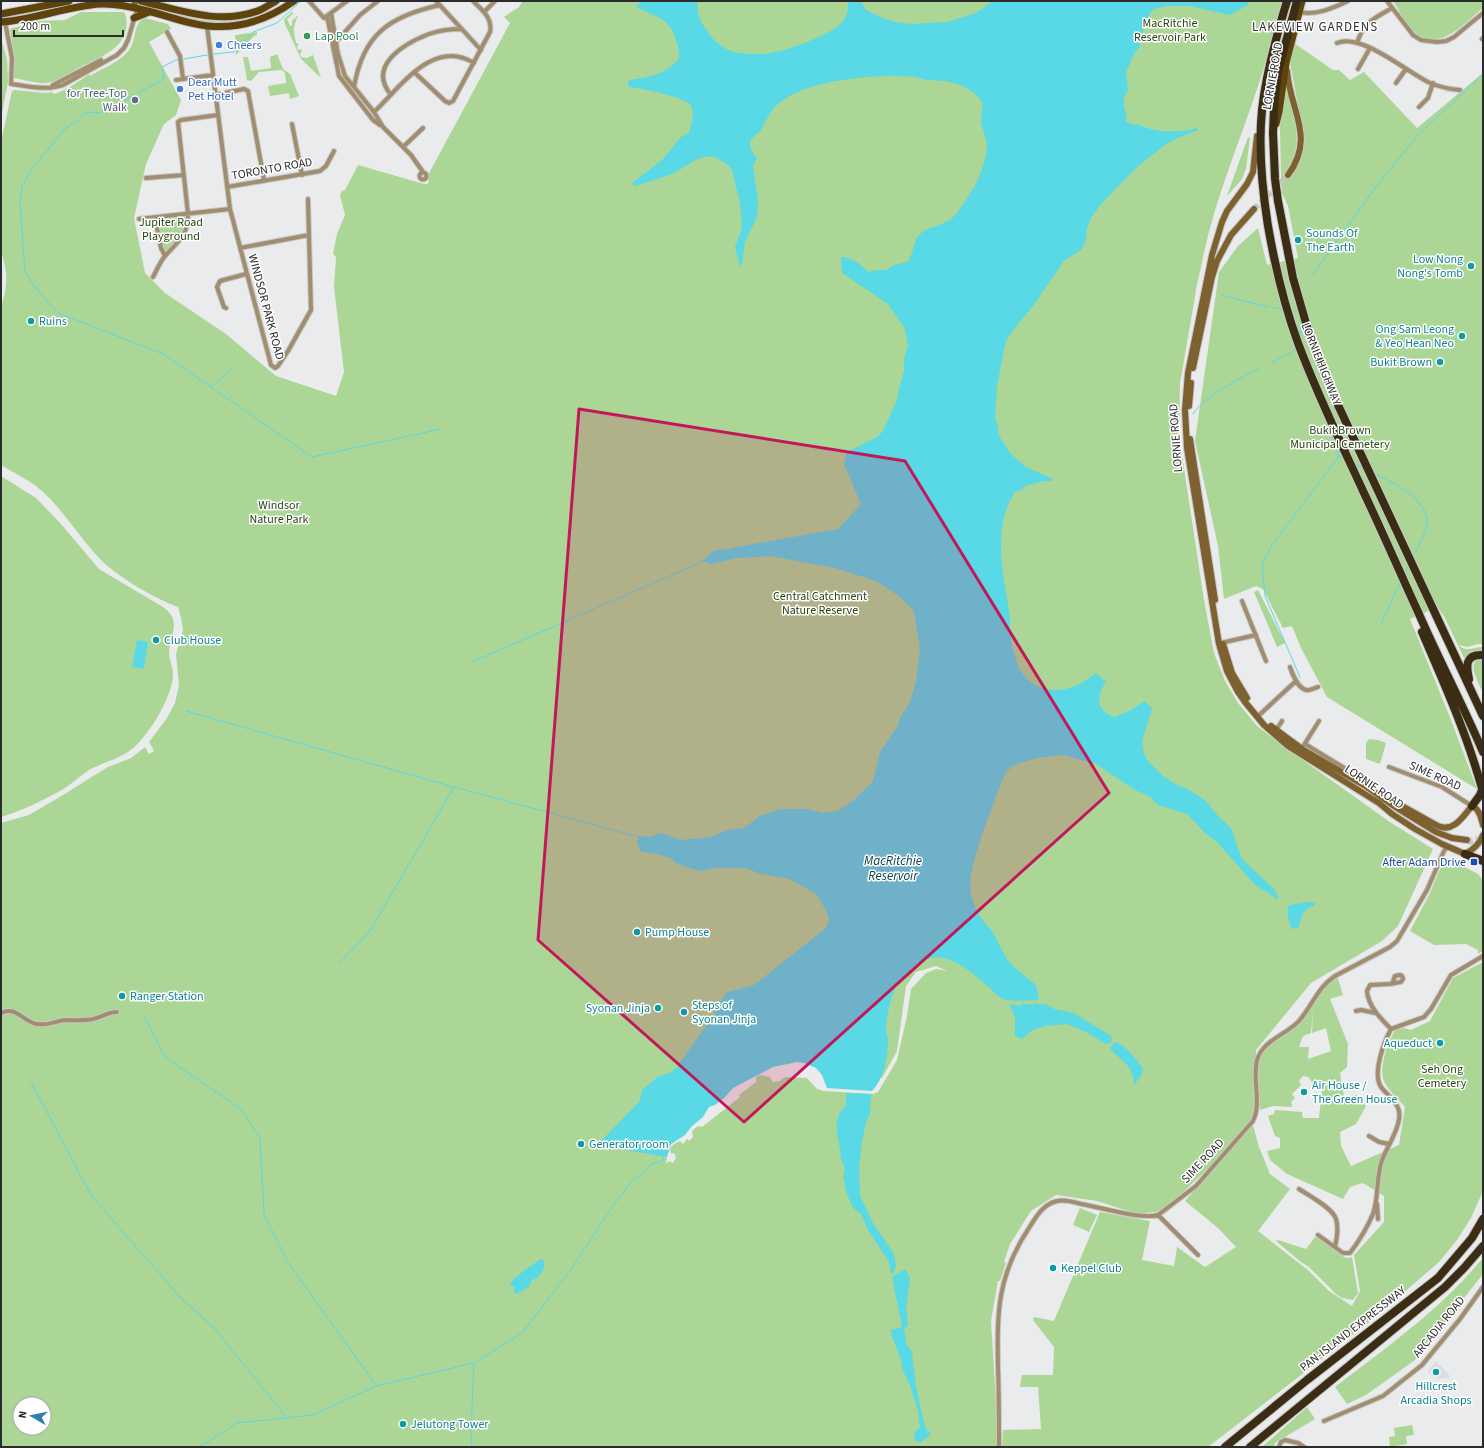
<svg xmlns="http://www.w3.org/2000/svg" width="1484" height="1448" viewBox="0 0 1484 1448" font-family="'Source Sans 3',sans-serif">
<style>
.built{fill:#d9dee6}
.green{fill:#acd695;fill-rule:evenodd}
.water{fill:#59d8e5}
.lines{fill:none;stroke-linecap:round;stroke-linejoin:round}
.stream{stroke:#59d8e5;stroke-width:1}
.secondary-tunnel{stroke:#c4c5c6;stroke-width:6;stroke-dasharray:6 3;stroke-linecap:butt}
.street-casing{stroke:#c8c8ca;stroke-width:6}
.secondary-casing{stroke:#c8c8ca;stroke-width:8}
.primary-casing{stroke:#c8c8ca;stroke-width:9}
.highway-casing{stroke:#c8c8ca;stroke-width:10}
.street{stroke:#a18e6e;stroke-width:4}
.secondary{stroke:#7d612f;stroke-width:6}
.primary{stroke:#5e430d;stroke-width:7}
.highway{stroke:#3b2d13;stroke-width:8}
.marked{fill:#c2185b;fill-opacity:0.2;stroke:#c2185b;stroke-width:3;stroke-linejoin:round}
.leisure-dot{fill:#2e9e5b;stroke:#fff;stroke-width:1.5}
.shop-dot{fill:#3f7fe0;stroke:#fff;stroke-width:1.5}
.service-dot{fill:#5c6f8a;stroke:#fff;stroke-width:1.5}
.culture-dot{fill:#0f9aa8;stroke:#fff;stroke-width:1.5}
.transit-dot{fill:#1a4fb4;stroke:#fff;stroke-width:1.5}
.labels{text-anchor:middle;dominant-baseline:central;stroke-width:3;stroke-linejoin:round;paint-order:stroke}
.park-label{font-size:12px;fill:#274512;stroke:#fff}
.leisure-label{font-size:12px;fill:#27864d;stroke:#fff;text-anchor:start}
.shop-label{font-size:12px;fill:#366cbe;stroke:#fff;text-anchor:start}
.street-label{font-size:12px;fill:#2b2b2c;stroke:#fff}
.service-label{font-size:12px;fill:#4e5e75;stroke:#fff;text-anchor:end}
.culture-label{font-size:12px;fill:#0d838f;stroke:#fff;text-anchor:start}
.transit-label{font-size:12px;fill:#164399;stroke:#fff;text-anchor:end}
.neighbourhood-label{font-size:13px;letter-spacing:1px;fill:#333435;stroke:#fff}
.water-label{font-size:13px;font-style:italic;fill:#08444a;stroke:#fff}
</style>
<rect width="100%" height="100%" fill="#eaebed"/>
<path class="built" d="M1436,1361L1451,1377L1438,1379L1433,1376L1428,1371Z"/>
<path class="green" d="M523,1H1282C1273,29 1268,58 1258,86C1239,144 1214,201 1202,262C1200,274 1196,285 1195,297L1180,383L1179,435L1204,600L1214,653L1225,681L1238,703L1257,726L1286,748L1390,822L1433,849L1398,926L1382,941L1311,983L1256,1050V1115L1216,1161L1163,1211L1137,1214L1097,1201L1056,1195L1031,1211L1010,1244L1004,1262L1006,1263L1000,1281H998L991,1321L999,1447H1V823L29,815L68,792L93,776L108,767L131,758L145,747L149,754L154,751L149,742L167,718L175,703L179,685L176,654L183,630L181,618L178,607C154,598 121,579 102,561C81,540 65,512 42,491C31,481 14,473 1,465V307C8,286 8,272 1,251V142L12,91L15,90L45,93L52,92L54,94C67,90 78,82 89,74L90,76C103,68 123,61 131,47C136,38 134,22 145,18L168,24L171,29L149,42L181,100L176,115L164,124L146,164L134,218L145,273L165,293L226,334L276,376L336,396L344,372L334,287L336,257L333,254L337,234L345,215L340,195L342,191L345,190L358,165L424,184H427L429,182L427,177L510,23L504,17L519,7ZM936,966L947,971L936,969L926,973L911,989L907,1016L897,1060L878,1092L873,1094L824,1091L817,1089L807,1078L786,1077L783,1078L780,1081L773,1082L770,1077L761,1075L756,1077V1082L739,1095L740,1097L702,1127L698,1126L692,1131L693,1137L689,1141L687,1139L683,1144L680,1141C675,1143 668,1147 671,1153L675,1154L676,1158L673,1163L669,1161L666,1164L667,1157L660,1155L726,1087L789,1059L819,1062L882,1078L897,1051L906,986L916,972ZM20,1404H44V1428H20Z
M1393,1H1483V8C1465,23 1438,54 1414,32C1405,24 1400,11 1393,1Z
M142,4C167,11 199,23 225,21C232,20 239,18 246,16L247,20L218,24L192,20Z
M81,12H124C127,17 127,24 126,30C121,51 98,58 80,67C70,73 60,81 47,83C37,84 25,80 14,78V57L10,29L37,21L65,20Z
M292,12L294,13L287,19L290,26L292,25V21L297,16H298C292,28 294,32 296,43L299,44L297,46L298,50L301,49L302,52L300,53L301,57L307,58L313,55L321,78L301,59L285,24L284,19Z
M257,32V35L254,36L236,55L235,35Z
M1,38L7,59L8,82L1,118Z
M1294,43L1333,70H1339L1350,80L1364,72L1417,128L1483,73V644H1478L1467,647L1459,645C1466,653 1473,647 1483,647V653L1465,660L1444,616L1437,607L1410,619L1451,720L1477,789L1327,697L1301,648L1292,626L1283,628L1263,589L1256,586L1224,599L1218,546L1195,441L1219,272L1238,246L1258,228L1267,265L1298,258L1288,206L1282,193L1281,173L1280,128L1281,107L1286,88C1294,120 1306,143 1285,173L1289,176L1295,168L1301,122L1290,62Z
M277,54L283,69L290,74L299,96L290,99L289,93L270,96L268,86L286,83L285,73L282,70L259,72L251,81L247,80L243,57H248L251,71L271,68L270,57Z
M1248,137L1250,138L1246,169L1242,179L1227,196Z
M188,214L187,229L165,256L155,218Z
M1,476L36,498L61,524L99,569L163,607C182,621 171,632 169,651C169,659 173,667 173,675C173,696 146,741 128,752C116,760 102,763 89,770C81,775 73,783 65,788C44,800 24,810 1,817Z
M1258,590L1285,643L1277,647L1254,592Z
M1477,659H1483V693C1479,683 1468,667 1477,659Z
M1369,739L1378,740L1386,743L1380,764L1366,759V743Z
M1445,857L1478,874L1483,880V951L1478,954V950L1466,944L1434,945L1410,931L1430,893Z
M1483,962V1191L1471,1218L1457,1240L1439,1262L1372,1320L1208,1447H1002L1003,1430L1041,1429L1038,1387H1020L1022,1375H1053L1054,1347L1033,1320L1034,1317L1054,1321L1100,1212L1150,1221L1142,1260L1174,1266L1177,1247L1205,1267L1236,1247L1218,1228L1185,1201L1253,1125L1259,1147L1270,1174L1290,1189L1258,1231L1309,1271L1329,1291L1352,1306L1360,1291L1354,1255L1384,1222V1196L1363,1183L1350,1187L1343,1199L1287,1174L1270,1160L1267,1151L1280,1148V1138L1275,1136L1268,1116L1274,1114L1275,1110L1302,1112L1303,1118H1319L1322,1088L1320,1085L1316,1087L1308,1077L1303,1076L1299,1081L1301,1085L1292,1094L1295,1098L1291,1102L1292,1107L1273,1106L1260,1110L1258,1072L1259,1061L1265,1049L1300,1023L1328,983L1337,976L1343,995L1330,999L1348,1044L1347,1067L1340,1073L1344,1097L1357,1095L1366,1106L1356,1124L1340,1132L1341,1146L1351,1166L1399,1145L1405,1107C1398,1099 1390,1092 1385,1083C1377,1070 1388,1043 1395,1030L1404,1028L1411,1030L1430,1021L1453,978ZM1313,1010L1312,1033L1326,1028L1331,1051L1308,1059L1309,1047H1299L1303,1036L1311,1033Z
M1080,1208L1097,1215L1089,1232L1073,1225Z
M1315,1237L1334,1248L1342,1256L1347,1258L1352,1257L1358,1293L1353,1300L1342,1298L1337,1295L1309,1267L1301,1262L1276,1241L1278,1240L1306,1249Z
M1483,1258V1274L1415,1360L1366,1395L1347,1404L1335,1387C1387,1347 1441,1309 1483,1258Z
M1307,1407L1315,1419L1275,1443L1274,1447H1262Z
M1412,1425L1414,1435L1406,1436L1407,1444L1390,1447L1389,1437L1395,1436L1394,1428Z"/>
<path class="water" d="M642,1H698C697,16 699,19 708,32C713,41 724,49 734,52C742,54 763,55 771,53C788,50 832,35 843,21C848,15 849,8 847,1H861L866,10L883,18L895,22L912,24L947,22L976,13L993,1H1248V5L1230,15L1190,6H1167L1154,9L1150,13L1144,27L1139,48L1135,52L1126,72L1128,90L1124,97V105L1127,118L1125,121L1134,125L1138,124C1151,133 1182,133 1196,128L1198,130L1175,139L1165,145L1136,168L1101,204L1091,218L1087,229L1086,240L1082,249L1064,261L1033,306L1014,329L1006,341L997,386L995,417L998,427V434L1010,453L1026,467L1053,479L1052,481H1044L1025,486L1021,490L1015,492C992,528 1003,572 1009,611C1011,619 1009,626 1010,633C1011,642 1014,654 1017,663C1026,687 1051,696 1075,686C1083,683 1089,678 1096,673L1106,682C1096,696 1095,711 1115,717L1131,710L1145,701L1152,709L1142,741L1144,753L1147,760L1163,776L1175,784L1188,789L1206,801L1218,816L1231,828L1242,859L1275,890L1278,898L1277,900L1269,893L1256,886L1217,842L1205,833L1187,814L1158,805L1149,796L1135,790L1096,764L1063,755L1036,758L1014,765L1006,772L1002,781L983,831L973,864L970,881L971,894L975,907L981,918L992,931L1007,959L1015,968L1036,985L1039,998L1037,1000C1028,1000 1008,1003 1001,998C997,996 993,991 990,988C968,969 938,941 911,969C909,972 908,976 904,979C901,981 899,981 897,984C891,995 886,1018 886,1031C887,1034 888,1037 888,1040C888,1057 884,1079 872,1091L827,1088L822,1075L816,1068L804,1063L797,1062L773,1067L733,1088L725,1097L715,1105L709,1107L703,1117L692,1126L685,1135L671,1144L667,1157L597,1145L640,1101L642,1090L659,1076L670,1073L677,1067L717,1010L725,994L728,992L754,985L826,928L829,919L826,910L815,893L789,879L758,873L746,868H716L702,871L689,868L676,863L672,859L661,855L640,851L637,842L638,836L650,837L661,833L681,840L711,837L728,830L744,828L760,816L780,809H808L822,813L838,811L854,800L873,781L880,752L897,727L901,716L909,704L916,682L920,649L914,611L899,596L876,581L835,568L770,556L738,558L710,564L703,561L714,550L730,549L736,547L838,529L861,504L844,464L847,452L877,437L883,431L897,400L899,388L904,371V358L908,346L905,329L888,304L842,273L841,257C853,257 860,264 868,272L877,270H886L894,265L907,262C914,254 913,241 919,235C927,227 941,226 951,219C958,214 976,185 979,177C983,167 987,155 987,144C986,136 982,129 981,121C981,111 986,104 977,96C962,82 948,81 930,80C925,80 920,78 915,77C878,73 800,79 774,108C768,115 765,124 760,131C757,134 751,138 750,142C749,147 754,155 757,158L753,165L758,201L757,217L745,242L742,265L740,266L735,247L742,228L740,203L732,170C729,165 725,163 720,160C702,149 688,167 672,174C660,178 648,182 636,186L631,184L663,159L681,137L689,133C691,124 695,114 691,106C686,97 640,88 629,87L628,84L629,80C648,77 667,75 679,58C680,47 673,26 663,20C657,16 644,11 637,7L636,6Z
M137,640L148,642L144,669L132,667Z
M1309,902L1315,903L1314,906C1304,907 1300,919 1299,927L1294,929L1291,928C1290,919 1285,914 1289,905Z
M1011,1004L1020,1006L1022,1004H1045L1054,1009L1074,1013L1111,1036L1112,1040L1110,1043L1106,1044L1084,1031L1067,1024L1045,1026L1033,1030L1022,1039L1015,1036V1017L1010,1006Z
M1114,1042C1124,1042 1137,1061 1143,1068L1142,1074L1135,1084H1133C1137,1068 1119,1059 1110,1049Z
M846,1093L871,1094L870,1115L867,1119L862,1141L859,1167L860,1192L861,1198L873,1223L894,1254L896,1266L894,1272L891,1274L889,1262L868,1230L861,1214L853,1208L847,1194L843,1176C847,1169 843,1165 841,1159C840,1156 841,1152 840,1149C837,1134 832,1117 846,1106Z
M541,1259L545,1262L543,1271L537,1278L532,1280L529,1287L516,1294L514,1292V1287L510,1284C514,1277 533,1264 541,1259Z
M904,1270H906L910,1278L906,1310L907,1314L908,1326L904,1328L907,1345L912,1352L916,1386L925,1428L931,1434L921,1442L919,1443C910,1436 914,1433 920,1427L918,1411L911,1388L902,1368L901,1360L891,1334V1330L902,1327L892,1277Z"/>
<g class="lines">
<path class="stream" d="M214,54L233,52L236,51L253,32L277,23L301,1
M184,59L207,55
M162,67L178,59
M1446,91L1464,92
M114,106L164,79L162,69
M106,110L99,113L92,112L84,114L80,119L66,128L33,167L22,186L20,202L25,272L34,286L58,313L163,354L312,457L441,429
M1311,277L1375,188L1418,135L1483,74
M1221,295L1268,307
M1273,308L1284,309
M1291,310L1298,311
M1301,319V340
M1271,363L1297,350
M211,387L233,368
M1193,414C1205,395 1239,379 1259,369
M1329,426L1339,456L1343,458
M1355,464L1363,468
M1373,473C1392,482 1428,498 1427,523C1426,534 1417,547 1413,557
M1405,573L1409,565
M1381,624L1400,583
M472,662L704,561
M1300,677L1265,596L1262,564L1272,545L1339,456
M186,711L454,787L639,837
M339,963L370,931L454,787
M1033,999L1037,1005
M145,1018L165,1057L241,1109L260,1138L264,1214L289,1264L376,1385
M31,1082L91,1195L179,1296L215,1329L287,1418
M923,1420L926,1429
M200,1447L237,1423L313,1415L376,1386L474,1363L522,1333L569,1272L612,1207L634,1179L644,1173L650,1165L663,1160L664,1156
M472,1447L471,1432L474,1364"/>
<path class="secondary-tunnel" d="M1254,209L1288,175
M1467,842L1483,838"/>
<g class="street-casing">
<path id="street" d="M309,1L324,18L347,1
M436,1L481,50
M1387,1L1413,35L1421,40L1437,42L1446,41L1454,37L1483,13
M484,12L495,1
M1299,12C1316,16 1333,8 1348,1
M331,13L338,54L345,76L374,112L383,127L411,155L423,172
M327,16L339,76L373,120L380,125
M5,22L12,58L11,84C28,86 47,91 63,85L117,55L124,48L128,40L137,9
M207,26L230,209L271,365L275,368L278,366L288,351L311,310L308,199
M167,32L180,56L183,79
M1482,39L1483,38
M336,42L360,15L378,1
M1337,43C1361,32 1408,73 1430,83C1440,87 1449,89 1460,90
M1357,43C1364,21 1374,19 1392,8
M1358,69L1370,48
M414,72L445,101L449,103L453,101L490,32C493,18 482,10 473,1
M176,80L213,75
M1396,83L1406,69
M354,87C363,34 390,16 440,5
M51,88L53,85L101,60
M215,95L244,89L248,91L264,180
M391,95C367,66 403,44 429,34C440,30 451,29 462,29
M1419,107L1428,98L1433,83
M374,112C399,89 433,37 474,63
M292,124L302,175
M403,147L423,128
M419.5 176a3.5 3.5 0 1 1 7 0a3.5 3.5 0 1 1-7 0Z
M146,178L184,175
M227,187L320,171L326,166L334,151
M155,218L161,248L165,256
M139,219L230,209
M240,248L309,235
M153,277C157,270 160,261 166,255C179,240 188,236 188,214L178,122L181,120L218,115
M226,308L224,307L217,287L220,281L246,274
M1242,601L1266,661
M1221,643L1256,635
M1290,667C1292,673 1298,688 1306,690C1309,691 1315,688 1318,687
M1257,717L1296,681
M1276,730L1282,721
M1305,744L1346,769L1345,774
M1304,745L1319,721
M1389,767L1442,787L1472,806
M1356,1011L1361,1010L1376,1013
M1,1013C16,1005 23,1022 37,1024C47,1026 56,1021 65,1020C75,1020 84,1021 93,1019C102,1017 108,1012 117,1012
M1391,1029C1381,1019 1368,1006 1367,991L1370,985L1389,984L1401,982L1403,979L1402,976L1400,975L1395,976L1392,984
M1369,1136L1379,1142L1389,1144
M1299,1189C1308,1195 1333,1208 1336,1219C1339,1228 1337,1238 1335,1247
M1377,1204L1378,1219
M1158,1215L1198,1255
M1318,1235L1343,1253H1350C1359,1241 1367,1228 1373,1214C1379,1197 1376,1177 1382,1160C1387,1147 1402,1125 1399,1111C1397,1101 1387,1095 1381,1087C1372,1073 1384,1042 1391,1029L1424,1017L1431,1009L1451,975L1483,956
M1324,1421L1383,1396L1422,1365L1460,1319L1483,1287
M999,1447C999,1421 999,1394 998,1368C997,1312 997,1276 1029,1228C1036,1217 1043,1204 1057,1201C1065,1199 1073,1202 1081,1204C1100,1207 1141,1220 1158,1215L1196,1186L1253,1121C1262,1102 1252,1080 1257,1060C1263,1040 1286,1035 1299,1021C1312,1006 1318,987 1335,976L1390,947L1397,941L1427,890L1444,851L1448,846
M1279,1447L1281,1442L1285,1440L1298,1443L1304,1447"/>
</g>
<g class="secondary-casing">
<path id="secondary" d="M134,8L135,1
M1287,71C1290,111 1316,137 1288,175
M1257,136L1253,172L1247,184L1227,211L1222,222L1212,255L1188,373L1185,410L1187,448L1219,644L1227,671L1238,692L1245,702L1264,725L1288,746L1379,803L1392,814L1415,829L1442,844L1465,854C1473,850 1480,843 1483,835
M1193,368L1212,277L1217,261L1231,235L1254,209
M1189,406L1191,383
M1190,439L1215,600
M1223,644L1232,673L1247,698
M1271,726L1302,749L1367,787L1397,808L1436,832L1452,838L1467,840
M1395,802L1438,826C1454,833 1463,816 1472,806C1479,809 1481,817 1483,825"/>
</g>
<g class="primary-casing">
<path id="primary" d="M141,1C179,10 221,26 260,10C265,8 270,4 276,1
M1,14L69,1
M134,18L149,12
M1,22C34,20 67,6 100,4C117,3 133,7 148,11C168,16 188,24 208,26C239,29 269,19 294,1
M1276,124L1279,112L1286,63L1302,1"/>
</g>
<g class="highway-casing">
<path id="highway" d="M1287,1C1276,37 1266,73 1262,110C1258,149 1262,188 1268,226C1275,266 1284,305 1298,343C1317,394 1341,443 1364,493C1383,533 1400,573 1419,614C1439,660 1463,705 1483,752
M1297,1L1278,71L1274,108L1273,133L1275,179L1278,201L1293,278L1310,337L1338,405L1483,716
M1422,632C1445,685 1468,737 1483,792
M1469,679C1466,666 1465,654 1483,655
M1472,806L1480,795L1482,790
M1465,854L1483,861
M1225,1447L1307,1380L1438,1278L1472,1238L1483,1219
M1250,1447L1445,1287L1464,1268L1483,1246"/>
</g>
<use href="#street" class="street"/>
<use href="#secondary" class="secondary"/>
<use href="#primary" class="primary"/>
<use href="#highway" class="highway"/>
</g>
<path class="marked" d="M579,409L905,461L1109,793L744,1122L538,940Z"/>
<circle class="leisure-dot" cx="307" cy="36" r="4"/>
<g class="shop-dot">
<circle cx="219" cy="45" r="4"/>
<circle cx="180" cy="89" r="4"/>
</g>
<circle class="service-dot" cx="135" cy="100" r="4"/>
<g class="culture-dot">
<circle cx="1298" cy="240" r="4"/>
<circle cx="1471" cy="266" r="4"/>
<circle cx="31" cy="321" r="4"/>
<circle cx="1462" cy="336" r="4"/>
<circle cx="1440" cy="362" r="4"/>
<circle cx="156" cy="640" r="4"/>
<circle cx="637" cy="932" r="4"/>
<circle cx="122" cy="996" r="4"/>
<circle cx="658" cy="1008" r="4"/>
<circle cx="684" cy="1012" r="4"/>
<circle cx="1440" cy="1043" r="4"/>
<circle cx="1304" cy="1092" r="4"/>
<circle cx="581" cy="1144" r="4"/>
<circle cx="1053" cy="1268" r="4"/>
<circle cx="1436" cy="1372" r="4"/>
<circle cx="403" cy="1424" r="4"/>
</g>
<rect class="transit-dot" x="1470" y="858" width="8" height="8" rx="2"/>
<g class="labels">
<g class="park-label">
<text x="1170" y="23">MacRitchie<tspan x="1170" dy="14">Reservoir Park</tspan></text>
<text x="171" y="222">Jupiter Road<tspan x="171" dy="14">Playground</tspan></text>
<text x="1340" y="430">Bukit Brown<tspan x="1340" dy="14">Municipal Cemetery</tspan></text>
<text x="279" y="505">Windsor<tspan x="279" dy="14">Nature Park</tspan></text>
<text x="820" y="596">Central Catchment<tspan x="820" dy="14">Nature Reserve</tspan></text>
<text x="1442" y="1069">Seh Ong<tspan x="1442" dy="14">Cemetery</tspan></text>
</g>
<g class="leisure-label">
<text x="315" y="36">Lap Pool</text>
</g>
<g class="shop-label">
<text x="227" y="45">Cheers</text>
<text x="188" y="82">Dear Mutt<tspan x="188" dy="14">Pet Hotel</tspan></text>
</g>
<g class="street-label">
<text transform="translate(1273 76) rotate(-80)">LORNIE ROAD</text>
<text transform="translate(272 169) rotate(-10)">TORONTO ROAD</text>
<text transform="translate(266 307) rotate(75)">WINDSOR PARK ROAD</text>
<text transform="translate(1321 364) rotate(68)">LORNIE HIGHWAY</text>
<text transform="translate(1176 438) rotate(-94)">LORNIE ROAD</text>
<text transform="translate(1435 776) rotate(24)">SIME ROAD</text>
<text transform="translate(1374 787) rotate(34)">LORNIE ROAD</text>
<text transform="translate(1203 1161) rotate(-47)">SIME ROAD</text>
<text transform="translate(1439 1327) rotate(-51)">ARCADIA ROAD</text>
<text transform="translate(1353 1329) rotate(-38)">PAN-ISLAND EXPRESSWAY</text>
</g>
<g class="service-label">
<text x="127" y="93">for Tree-Top<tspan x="127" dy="14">Walk</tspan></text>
</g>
<g class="culture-label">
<text x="1306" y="233">Sounds Of<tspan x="1306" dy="14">The Earth</tspan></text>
<text x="1463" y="259" text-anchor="end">Low Nong<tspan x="1463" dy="14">Nong's Tomb</tspan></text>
<text x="39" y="321">Ruins</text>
<text x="1454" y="329" text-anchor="end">Ong Sam Leong<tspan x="1454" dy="14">&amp; Yeo Hean Neo</tspan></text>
<text x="1432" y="362" text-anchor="end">Bukit Brown</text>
<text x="164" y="640">Club House</text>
<text x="645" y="932">Pump House</text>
<text x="130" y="996">Ranger Station</text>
<text x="692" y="1005">Steps of<tspan x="692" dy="14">Syonan Jinja</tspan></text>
<text x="650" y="1008" text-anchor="end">Syonan Jinja</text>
<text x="1432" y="1043" text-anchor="end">Aqueduct</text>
<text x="1312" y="1085">Air House /<tspan x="1312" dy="14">The Green House</tspan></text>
<text x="589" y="1144">Generator room</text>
<text x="1061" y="1268">Keppel Club</text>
<text x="1436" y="1386" text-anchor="middle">Hillcrest<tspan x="1436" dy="14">Arcadia Shops</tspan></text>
<text x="411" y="1424">Jelutong Tower</text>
</g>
<g class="transit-label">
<text x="1466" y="862">After Adam Drive</text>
</g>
<g class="neighbourhood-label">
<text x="1315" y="27">LAKEVIEW GARDENS</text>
</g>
<g class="water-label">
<text x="893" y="861">MacRitchie<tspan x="893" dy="15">Reservoir</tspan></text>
</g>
</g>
<rect width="1484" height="1448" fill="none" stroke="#2b2b2c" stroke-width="4"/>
<g transform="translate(32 1416) rotate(279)"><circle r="19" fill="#ffffff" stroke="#aaaaab"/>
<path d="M0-3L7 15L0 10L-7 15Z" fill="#307eb0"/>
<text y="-6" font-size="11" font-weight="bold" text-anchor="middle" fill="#2b2b2c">N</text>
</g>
<path d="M14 30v6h109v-6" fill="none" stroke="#2b2b2c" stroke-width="2"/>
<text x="20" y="30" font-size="12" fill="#2b2b2c" stroke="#ffffff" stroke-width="3" paint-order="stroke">200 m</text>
</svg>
